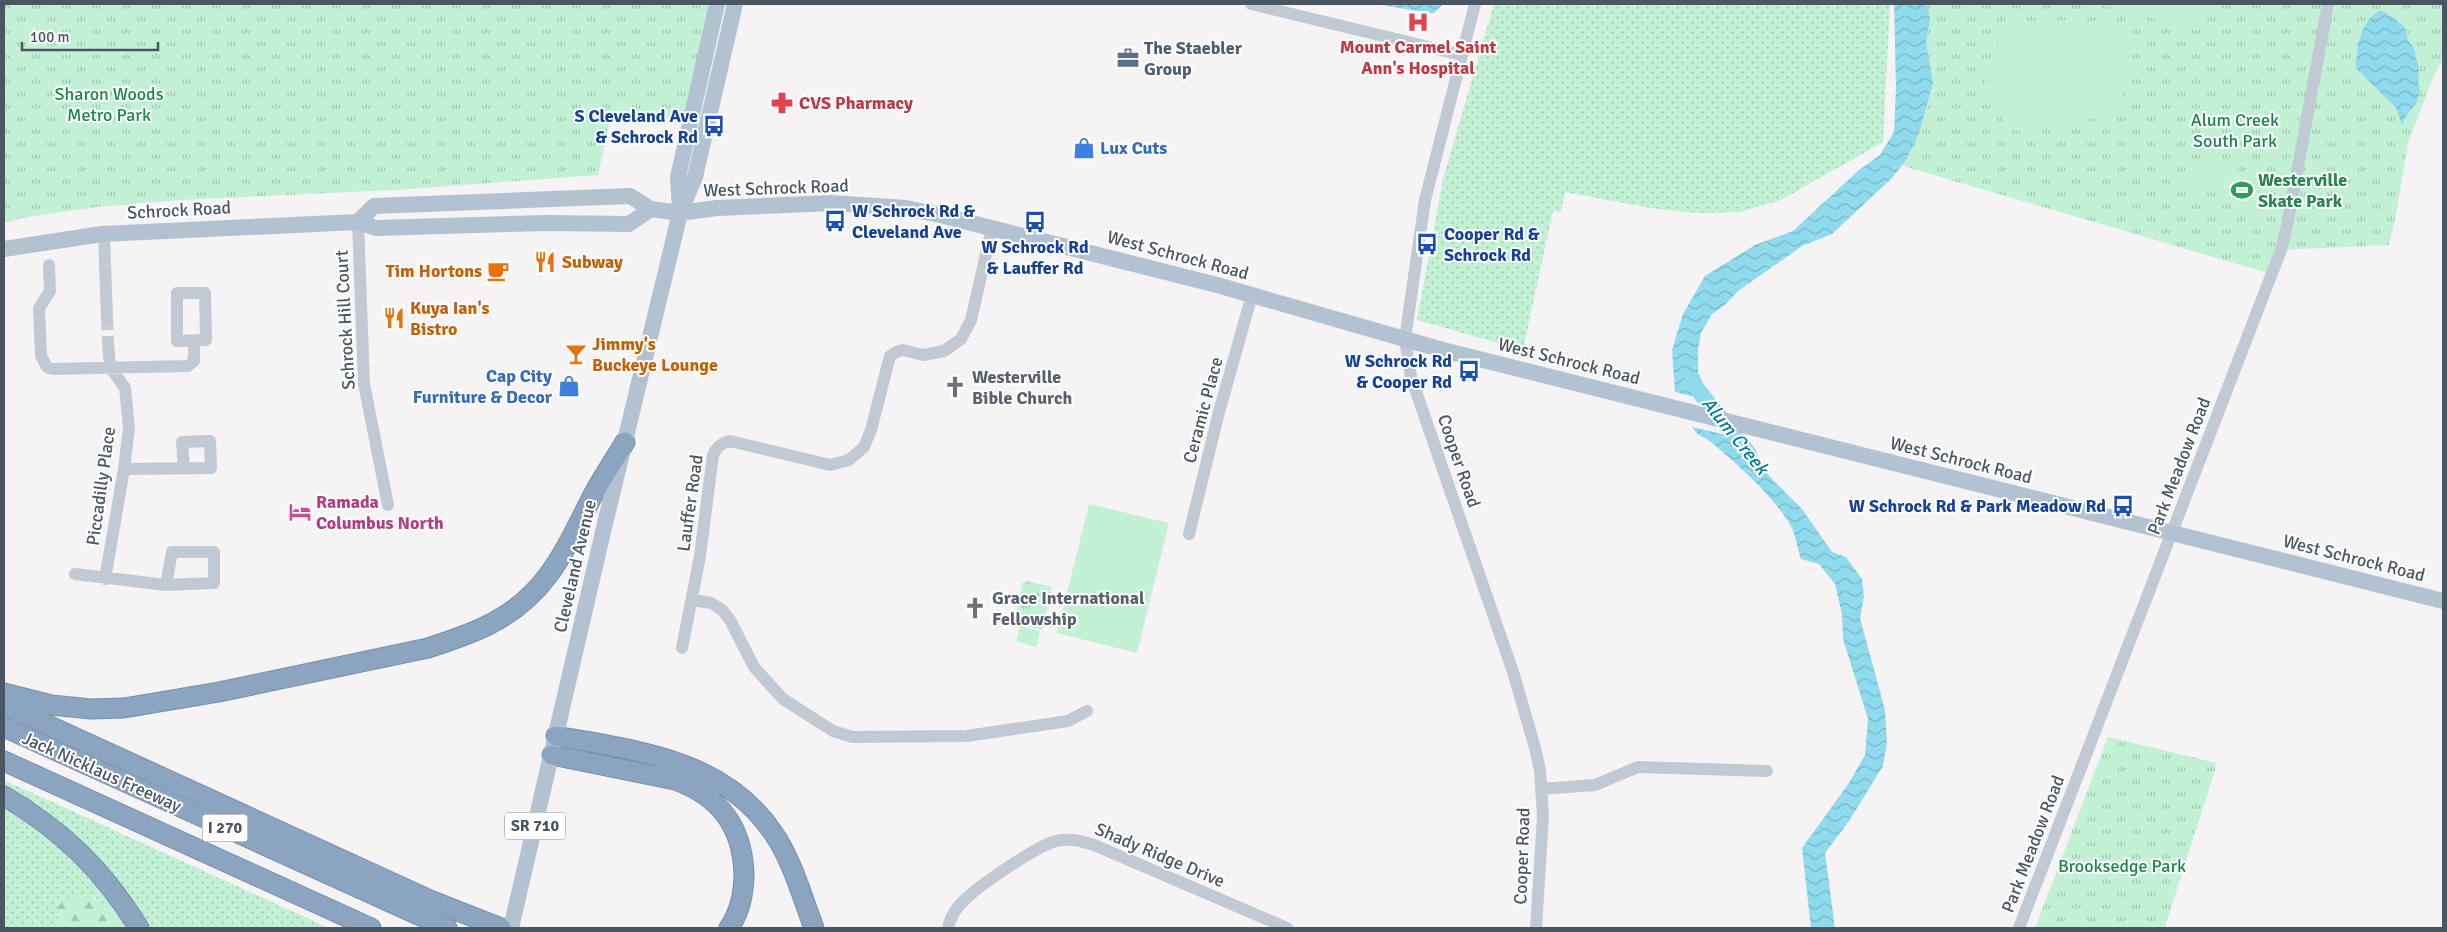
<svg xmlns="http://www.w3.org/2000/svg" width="2447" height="932" viewBox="0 0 2447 932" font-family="Signika,sans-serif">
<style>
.grass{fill:url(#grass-dots)}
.forest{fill:url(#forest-firs)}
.park{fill:url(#park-tufts)}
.garden{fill:#c3f1d5}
.water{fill:url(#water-waves)}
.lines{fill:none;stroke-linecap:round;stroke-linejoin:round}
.river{stroke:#90daee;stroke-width:16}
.minor-tunnel{stroke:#caccce;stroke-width:12;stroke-dasharray:12 6;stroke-linecap:butt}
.highway-casing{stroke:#7690ad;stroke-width:21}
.minor{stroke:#c1cad2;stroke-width:12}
.major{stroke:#b3c2d1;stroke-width:16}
.highway{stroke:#8ba5c1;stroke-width:19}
.labels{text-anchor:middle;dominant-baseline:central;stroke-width:4;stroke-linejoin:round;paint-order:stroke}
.shield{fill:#fff;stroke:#808990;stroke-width:1}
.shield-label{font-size:16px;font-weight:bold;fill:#4a5661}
.health-label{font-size:18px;font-weight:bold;fill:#be3a42;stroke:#fff}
.service-label{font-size:18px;font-weight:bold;fill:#4e5e75;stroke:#fff;text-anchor:start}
.park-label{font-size:18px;fill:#17864f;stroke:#fff}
.transit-label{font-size:18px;font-weight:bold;fill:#164399;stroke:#fff;text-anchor:end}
.shop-label{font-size:18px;font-weight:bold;fill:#366cbe;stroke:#fff;text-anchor:start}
.leisure-label{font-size:18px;font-weight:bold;fill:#27864d;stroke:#fff;text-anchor:start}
.street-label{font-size:18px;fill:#4a5661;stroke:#fff}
.food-label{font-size:18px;font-weight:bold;fill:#c56008;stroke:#fff;text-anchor:start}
.worship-label{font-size:18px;font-weight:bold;fill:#5b616d;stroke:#fff;text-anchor:start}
.hotel-label{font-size:18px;font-weight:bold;fill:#b23c85;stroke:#fff;text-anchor:start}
.water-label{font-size:19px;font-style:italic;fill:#0c7c9b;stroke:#fff}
</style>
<defs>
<pattern id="grass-dots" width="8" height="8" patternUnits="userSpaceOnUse" patternTransform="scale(1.25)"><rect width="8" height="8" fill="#c3f1d5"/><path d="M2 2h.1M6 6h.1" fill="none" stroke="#a0c6b0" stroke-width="1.8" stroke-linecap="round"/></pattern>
<pattern id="forest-firs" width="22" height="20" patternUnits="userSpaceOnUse" patternTransform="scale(1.25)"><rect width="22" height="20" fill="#c3f1d5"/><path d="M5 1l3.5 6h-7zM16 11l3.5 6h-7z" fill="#a0c6b0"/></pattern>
<pattern id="park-tufts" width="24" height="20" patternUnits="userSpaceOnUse" patternTransform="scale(1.25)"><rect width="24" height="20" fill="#c3f1d5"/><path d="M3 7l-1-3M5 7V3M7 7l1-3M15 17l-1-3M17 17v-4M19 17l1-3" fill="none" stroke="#a0c6b0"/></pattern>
<pattern id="water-waves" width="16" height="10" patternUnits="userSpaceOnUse" patternTransform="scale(1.25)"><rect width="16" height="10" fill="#90daee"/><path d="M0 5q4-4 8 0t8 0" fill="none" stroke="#78b4c4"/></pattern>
</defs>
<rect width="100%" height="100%" fill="#f5f3f3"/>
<path class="grass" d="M1494,4H1890L1883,142L1781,200L1740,212L1698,213L1656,209L1565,192L1561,212L1553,211L1523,350L1417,320L1443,179Z
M4,780L329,928H146L4,789Z
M4,808L53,841L107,898L127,928H124L109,908L93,897L58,916L63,928H4Z"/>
<path class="forest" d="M82,896C100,898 117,911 124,928H63L58,916L59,905L70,897Z"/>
<path class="park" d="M4,4H711L685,118L610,120L598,175L396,190L180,200L97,207L22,218L4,223Z
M1906,4H2443V59L2433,78L2408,143L2397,210L2389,245L2281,250L2271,274L1893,163Z
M1027,581L1052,587L1042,630L1018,624L1015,620L1022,584Z
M2108,737L2217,763L2165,928H2035Z"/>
<path class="garden" d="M2098,4H2204L2197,30Z
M2081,20C2095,23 2116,24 2125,36C2142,55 2124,100 2110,116L2017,131L2009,130L1985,86L1987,68L2005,29L2021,21Z
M2206,160L2218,169L2227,160L2245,175L2250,176L2252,173L2266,184L2265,191L2259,200V207L2252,217L2216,187L2211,188L2205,195L2192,184L2191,178Z
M1089,504L1169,523L1137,653L1057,633Z
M1020,626L1040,631L1036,647L1016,641Z"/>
<path class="water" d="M1376,4H1443L1434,13H1429Z
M1894,4H1927L1930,19L1926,43L1933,83L1919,133L1906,160L1892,178L1832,234L1802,246L1738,291L1726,304L1712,314L1701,333L1698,349V373L1712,401L1675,392L1672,350L1683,314L1705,276L1755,245L1793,231L1859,170L1880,155L1894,132L1896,89Z
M2381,10L2404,26L2408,40L2414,48L2419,70L2418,82L2420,90L2416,104L2406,116L2402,125L2396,108L2356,68C2357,47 2360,20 2381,10Z
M1692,427L1743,439L1771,478L1802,509L1832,552L1846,557L1862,579L1864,596L1860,618L1885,710L1887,742L1883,766L1849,821L1825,853L1835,928H1811L1802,848L1849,783L1865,755L1868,719L1843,639L1842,614L1835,584L1819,564L1801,559C1797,547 1795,531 1788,521C1768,491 1740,467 1712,443C1704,436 1698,437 1692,427Z"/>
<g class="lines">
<path class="river" d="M1693,380L1694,385L1749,454"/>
<path class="minor-tunnel" d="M107,318L108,343"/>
<g class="highway-casing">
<path id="highway" d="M4,693L51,705L91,709L124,708L219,692L428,648C449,641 472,634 492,623C546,595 564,552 590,501C600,480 614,461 625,442
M4,705L430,900L501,928
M4,727L447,928
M556,736C638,751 724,759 774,834C793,862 802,897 814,928
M552,755L675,780C719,796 742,825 744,873C744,893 740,912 729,928
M4,761L371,928
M4,796C63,831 103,870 139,928"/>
</g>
<path class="minor" d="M1251,4L1462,55
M1475,4L1425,200L1405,339L1411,377L1514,675L1535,748L1540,770L1543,816L1536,928
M358,222L364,384L388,505
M104,234L107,318
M49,265L50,291L39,308L41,356L47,367L52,369L188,366L194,361V341
M177,293H205L206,340L177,341Z
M124,469L211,468L210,441L182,442L184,469
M1189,534L1219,412L1252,295
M75,574L166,585L214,583V552H172L166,585
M105,579L124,469L129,428L125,388L110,367L108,343
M693,600L711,603L722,610L730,620L754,667L783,699L833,731L852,737L967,736L1068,721L1087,711
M682,648L700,556L713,455C717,447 721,443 730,441L830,465L849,460L864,447L871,430L890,356L896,352L903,350L923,355L944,351L961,339L971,320L992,228
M1541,789L1595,785L1638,767L1767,771
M948,928C950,920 952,914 958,907C971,890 1035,847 1056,841C1069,838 1082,841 1094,845L1287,928
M2019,928L2281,250L2287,226L2328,4"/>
<path class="major" d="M680,209L678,177L717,4
M358,222L374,206L630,196L651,209L680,213L717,208L831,203L906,208L940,215L1217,285L1443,350L2443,601
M4,249L102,234L358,222L376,228L546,223L629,224L651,209
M511,928L603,532L680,213L695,177L735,4"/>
<use href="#highway" class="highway"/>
</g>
<defs>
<g id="hospital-bare" transform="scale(1.725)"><path d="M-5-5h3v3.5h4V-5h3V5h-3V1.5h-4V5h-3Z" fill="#e0444e" stroke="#fff" stroke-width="2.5" paint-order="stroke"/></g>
<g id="office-bare" transform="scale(1.725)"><path d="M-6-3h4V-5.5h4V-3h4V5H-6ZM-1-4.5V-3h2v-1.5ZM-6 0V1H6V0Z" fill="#5c6f8a" stroke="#fff" stroke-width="2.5" paint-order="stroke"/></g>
<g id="pharmacy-bare" transform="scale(1.725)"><path d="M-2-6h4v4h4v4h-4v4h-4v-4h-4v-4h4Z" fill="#e0444e" stroke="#fff" stroke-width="2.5" paint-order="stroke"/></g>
<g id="bus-bare" transform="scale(1.725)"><path d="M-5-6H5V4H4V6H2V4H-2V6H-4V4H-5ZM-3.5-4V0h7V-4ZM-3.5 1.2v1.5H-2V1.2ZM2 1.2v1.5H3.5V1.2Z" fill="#1a4fb4" stroke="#fff" stroke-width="2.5" paint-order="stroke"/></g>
<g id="shop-bare" transform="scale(1.725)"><path d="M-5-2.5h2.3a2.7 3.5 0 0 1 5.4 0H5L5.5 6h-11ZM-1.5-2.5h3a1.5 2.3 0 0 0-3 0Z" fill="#3f7fe0" stroke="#fff" stroke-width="2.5" paint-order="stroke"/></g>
<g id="stadium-bare" transform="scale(1.725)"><path d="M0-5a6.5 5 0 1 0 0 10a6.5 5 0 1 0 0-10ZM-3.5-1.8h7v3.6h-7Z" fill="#2e9e5b" stroke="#fff" stroke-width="2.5" paint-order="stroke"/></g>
<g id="restaurant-bare" transform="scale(1.725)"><path d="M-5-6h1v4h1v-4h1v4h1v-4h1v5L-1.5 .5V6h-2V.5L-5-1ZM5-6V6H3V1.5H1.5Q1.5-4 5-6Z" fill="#e8710a" stroke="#fff" stroke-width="2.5" paint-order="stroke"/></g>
<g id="cafe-bare" transform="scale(1.725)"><path d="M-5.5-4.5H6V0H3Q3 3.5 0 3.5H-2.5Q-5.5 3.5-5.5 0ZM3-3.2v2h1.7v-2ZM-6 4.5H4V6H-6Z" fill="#e8710a" stroke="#fff" stroke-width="2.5" paint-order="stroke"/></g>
<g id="bar-bare" transform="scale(1.725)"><path d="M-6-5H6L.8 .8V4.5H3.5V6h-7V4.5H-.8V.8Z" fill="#e8710a" stroke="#fff" stroke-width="2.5" paint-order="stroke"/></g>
<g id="church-bare" transform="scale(1.725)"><path d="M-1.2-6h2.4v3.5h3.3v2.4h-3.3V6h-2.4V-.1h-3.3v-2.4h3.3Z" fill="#6b7280" stroke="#fff" stroke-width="2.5" paint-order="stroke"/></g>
<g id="hotel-bare" transform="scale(1.725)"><path d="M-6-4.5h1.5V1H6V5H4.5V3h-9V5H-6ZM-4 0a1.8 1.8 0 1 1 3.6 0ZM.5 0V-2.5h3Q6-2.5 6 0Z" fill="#d1479c" stroke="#fff" stroke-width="2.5" paint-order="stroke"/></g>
</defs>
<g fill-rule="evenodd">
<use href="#hospital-bare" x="1418" y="22"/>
<use href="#office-bare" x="1128" y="58"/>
<use href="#pharmacy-bare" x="782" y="103"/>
<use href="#bus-bare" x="714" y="126"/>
<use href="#shop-bare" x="1084" y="148"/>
<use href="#stadium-bare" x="2242" y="190"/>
<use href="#bus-bare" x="835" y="221"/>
<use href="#bus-bare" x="1035" y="222"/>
<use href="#bus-bare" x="1427" y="244"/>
<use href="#restaurant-bare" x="545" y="262"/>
<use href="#cafe-bare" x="498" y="271"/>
<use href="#restaurant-bare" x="394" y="318"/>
<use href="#bar-bare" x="576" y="354"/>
<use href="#bus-bare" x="1469" y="371"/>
<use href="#shop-bare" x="569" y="386"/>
<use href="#church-bare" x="955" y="387"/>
<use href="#bus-bare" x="2123" y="506"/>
<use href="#hotel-bare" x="300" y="512"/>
<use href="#church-bare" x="975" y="608"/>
</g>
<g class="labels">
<g class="shield">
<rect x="505" y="812.5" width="60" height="27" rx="4"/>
<rect x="202.5" y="814.5" width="45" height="27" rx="4"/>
</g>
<g class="shield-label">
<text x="535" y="826">SR 710</text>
<text x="225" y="828">I 270</text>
</g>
<g class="health-label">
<text x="1418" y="47">Mount Carmel Saint<tspan x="1418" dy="21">Ann's Hospital</tspan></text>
<text x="799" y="103" text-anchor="start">CVS Pharmacy</text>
</g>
<g class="service-label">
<text x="1144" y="48">The Staebler<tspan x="1144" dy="21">Group</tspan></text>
</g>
<g class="park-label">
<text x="109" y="94">Sharon Woods<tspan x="109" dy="21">Metro Park</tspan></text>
<text x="2235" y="120">Alum Creek<tspan x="2235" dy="21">South Park</tspan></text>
<text x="2122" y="866">Brooksedge Park</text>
</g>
<g class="transit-label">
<text x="698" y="116">S Cleveland Ave<tspan x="698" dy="21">&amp; Schrock Rd</tspan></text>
<text x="852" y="211" text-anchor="start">W Schrock Rd &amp;<tspan x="852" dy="21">Cleveland Ave</tspan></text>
<text x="1444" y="234" text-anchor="start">Cooper Rd &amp;<tspan x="1444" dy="21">Schrock Rd</tspan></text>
<text x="1035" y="247" text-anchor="middle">W Schrock Rd<tspan x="1035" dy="21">&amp; Lauffer Rd</tspan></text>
<text x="1452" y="361">W Schrock Rd<tspan x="1452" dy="21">&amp; Cooper Rd</tspan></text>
<text x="2106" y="506">W Schrock Rd &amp; Park Meadow Rd</text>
</g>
<g class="shop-label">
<text x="1100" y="148">Lux Cuts</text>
<text x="552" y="376" text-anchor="end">Cap City<tspan x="552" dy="21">Furniture &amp; Decor</tspan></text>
</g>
<g class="leisure-label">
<text x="2258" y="180">Westerville<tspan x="2258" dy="21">Skate Park</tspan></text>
</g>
<g class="street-label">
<text transform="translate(776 188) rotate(-2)">West Schrock Road</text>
<text transform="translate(179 210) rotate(-3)">Schrock Road</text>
<text transform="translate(1178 255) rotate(15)">West Schrock Road</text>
<text transform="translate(345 320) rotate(-93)">Schrock Hill Court</text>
<text transform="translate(1569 361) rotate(14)">West Schrock Road</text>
<text transform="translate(1203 410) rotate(-75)">Ceramic Place</text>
<text transform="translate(1961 460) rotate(14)">West Schrock Road</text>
<text transform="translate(1459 461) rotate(71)">Cooper Road</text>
<text transform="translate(2179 466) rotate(-69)">Park Meadow Road</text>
<text transform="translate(101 486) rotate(-82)">Piccadilly Place</text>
<text transform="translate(690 503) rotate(-82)">Lauffer Road</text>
<text transform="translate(2354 558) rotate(14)">West Schrock Road</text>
<text transform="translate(575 566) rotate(-77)">Cleveland Avenue</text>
<text transform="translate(102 772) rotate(24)">Jack Nicklaus Freeway</text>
<text transform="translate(2033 844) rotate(-69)">Park Meadow Road</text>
<text transform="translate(1160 855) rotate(23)">Shady Ridge Drive</text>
<text transform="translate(1522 856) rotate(-88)">Cooper Road</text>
</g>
<g class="food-label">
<text x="562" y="262">Subway</text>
<text x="482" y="271" text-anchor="end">Tim Hortons</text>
<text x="410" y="308">Kuya Ian's<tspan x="410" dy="21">Bistro</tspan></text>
<text x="592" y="344">Jimmy's<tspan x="592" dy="21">Buckeye Lounge</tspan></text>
</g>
<g class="worship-label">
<text x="972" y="377">Westerville<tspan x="972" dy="21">Bible Church</tspan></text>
<text x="992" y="598">Grace International<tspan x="992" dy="21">Fellowship</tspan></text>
</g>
<g class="hotel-label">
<text x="316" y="502">Ramada<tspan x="316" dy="21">Columbus North</tspan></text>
</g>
<g class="water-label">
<text transform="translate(1735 436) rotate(51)">Alum Creek</text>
</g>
</g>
<rect width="2447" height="932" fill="none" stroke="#4a5661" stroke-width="10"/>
<path d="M22 42v8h136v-8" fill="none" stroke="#4a5661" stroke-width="2.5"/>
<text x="30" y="42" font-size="15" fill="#4a5661" stroke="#ffffff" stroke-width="4" paint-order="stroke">100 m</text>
</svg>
